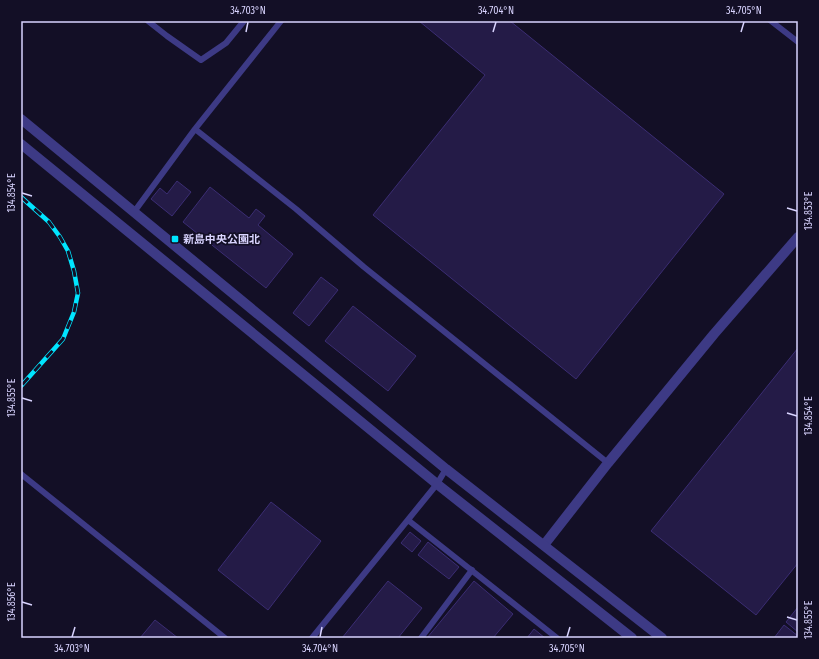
<svg xmlns="http://www.w3.org/2000/svg" width="819" height="659" viewBox="0 0 819 659" font-family="'Fira Sans Condensed','Noto Sans JP',sans-serif">
<style>
.building{fill:#241b47;stroke:#3b2d73}
.lines{fill:none;stroke-linecap:round;stroke-linejoin:round}
.service{stroke:#3d3a85;stroke-width:6}
.minor{stroke:#3d3a85;stroke-width:10}
.tertiary{stroke:#3d3a85;stroke-width:10}
.rail-casing{stroke:#00e5ff;stroke-width:4.5}
.rail{stroke:#130f26;stroke-width:3;stroke-dasharray:9;stroke-linecap:butt}
.ticks{fill:none;stroke:#d9d4ff;stroke-width:1.5}
.poi-dot{fill:#00e5ff;stroke:#130f26;stroke-width:1.5}
.labels{text-anchor:middle;dominant-baseline:central;stroke-width:3.5;stroke-linejoin:round;paint-order:stroke}
.poi-label{font-size:11px;font-weight:bold;fill:#d9d4ff;stroke:#130f26;text-anchor:start}
.neatline{fill:none;stroke:#d9d4ff;stroke-width:1.5}
.ticks-label{font-size:10px;text-anchor:middle;fill:#d9d4ff}
</style>
<rect width="100%" height="100%" fill="#130f26"/>
<path class="building" d="M419,21H510L724,194L576,379L373,215L485,75Z
M177,181L191,192L172,216L151,199L160,188L167,194Z
M210,187L249,218L256,209L265,216L258,225L293,254L266,288L183,222Z
M321,277L338,290L309,326L293,313Z
M353,306L416,356L388,391L325,341Z
M798,348V563L756,615L651,531Z
M271,502L321,541L268,610L218,570Z
M410,532L421,541L412,552L401,543Z
M428,542L459,567L449,579L418,555Z
M388,581L422,608L398,638H342Z
M474,581L513,614L493,638H427Z
M798,607V632L786,622Z
M155,620L178,638H140Z
M784,625L798,636L797,638H774Z
M534,629L545,638H527Z"/>
<g class="lines">
<path class="service" d="M148,21L167,36L201,60L226,43L244,21
M771,21L798,42
M195,129L296,209L364,267L608,463
M134,212L195,129L281,21
M21,474L225,638
M408,520L557,638
M312,638L437,484L446,469
M421,638L472,570"/>
<path class="minor" d="M544,545L608,463L714,334L798,237"/>
<path class="tertiary" d="M21,119L446,469L662,638
M21,144L437,484L632,638"/>
<g class="rail-casing">
<path id="rail" d="M21,197L49,222L60,237L68,251L74,271L78,293L74,312L63,339L21,386"/>
</g>
<use href="#rail" class="rail"/>
</g>
<path class="ticks" d="M246,32L248,22M493,32L496,22M741,32L744,22M22,193L32,196M787,208L797,211M22,398L32,401M787,413L797,416M22,602L32,605M787,617L797,620M72,637L75,627M320,637L322,627M567,637L570,627"/>
<rect class="poi-dot" x="171" y="235" width="8" height="8" rx="2"/>
<g class="labels">
<g class="poi-label">
<text x="183" y="239">新島中央公園北</text>
</g>
</g>
<rect width="819" height="659" fill="none" stroke="#130f26" stroke-width="44"/>
<rect x="22" y="22" width="775" height="615" class="neatline"/>
<g class="ticks-label">
<text x="248" y="14">34.703°N</text>
<text x="496" y="14">34.704°N</text>
<text x="744" y="14">34.705°N</text>
<text transform="translate(11 193) rotate(-90)" y="4">134.854°E</text>
<text transform="translate(808 211) rotate(-90)" y="4">134.853°E</text>
<text transform="translate(11 398) rotate(-90)" y="4">134.855°E</text>
<text transform="translate(808 416) rotate(-90)" y="4">134.854°E</text>
<text transform="translate(11 602) rotate(-90)" y="4">134.856°E</text>
<text transform="translate(808 620) rotate(-90)" y="4">134.855°E</text>
<text x="72" y="652">34.703°N</text>
<text x="320" y="652">34.704°N</text>
<text x="567" y="652">34.705°N</text>
</g>
</svg>
